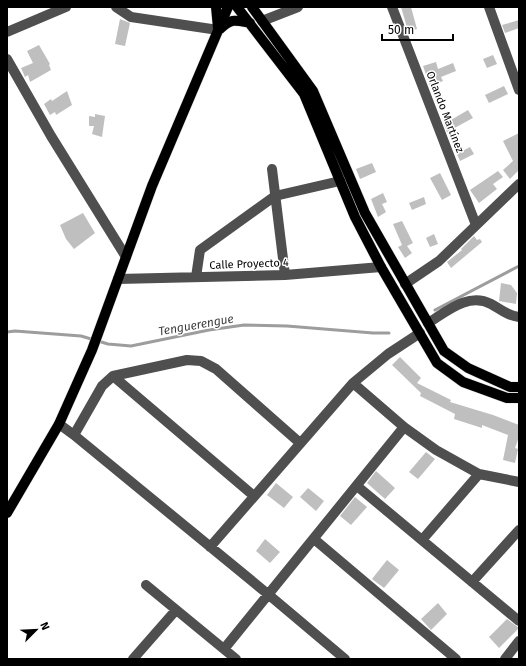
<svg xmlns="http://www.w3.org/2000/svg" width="526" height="666" viewBox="0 0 526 666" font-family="'Fira Sans',sans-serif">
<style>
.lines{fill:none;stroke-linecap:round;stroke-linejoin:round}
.stream{stroke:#9d9d9d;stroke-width:3}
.building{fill:#bfbfbf}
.major-casing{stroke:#dbdbdb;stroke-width:11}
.minor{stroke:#4f4f4f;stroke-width:10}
.major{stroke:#000;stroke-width:10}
.labels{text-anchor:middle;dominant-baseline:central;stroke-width:3;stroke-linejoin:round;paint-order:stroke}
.street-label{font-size:11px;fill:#000;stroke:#fff}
.water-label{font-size:12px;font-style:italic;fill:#3e3e3e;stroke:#fff}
</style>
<rect width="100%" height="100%" fill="#fff"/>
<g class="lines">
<path class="stream" d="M435,310L519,266
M7,332L15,331L81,336L108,344L131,346L209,330L244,325L287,326L373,333H389"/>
</g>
<path class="building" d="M401,7H411L417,29L408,31Z
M120,19L130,23L125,46L115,44Z
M519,20V28L505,33L502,25Z
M39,45L50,64L49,65L51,70L30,82L28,75L25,77L21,68L33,63L27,51Z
M493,55L497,64L487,68L483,59Z
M436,62L438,69L453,63L456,71L441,77L443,81L430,86L423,66Z
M504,86L508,94L489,103L485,95Z
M67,91L72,105L56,115L55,112L50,115L44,104L51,99L52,101Z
M468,110L473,118L447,132L444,124Z
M95,114L105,116L102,137L92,134L94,126H89V116L95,117Z
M519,133V173L518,171L510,179L503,170L513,161L503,141Z
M470,147L474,154L460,161L457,154Z
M372,163L376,172L360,179L356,169Z
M498,171L503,177L493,184L497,189L479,203L470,190Z
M440,173L451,195L442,200L430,178Z
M383,193L387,202L382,204L386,212L378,217L371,199Z
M424,197L426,204L412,210L409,203Z
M83,213L95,233L74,249L66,239L60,225Z
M402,221L413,243L407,246L412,253L405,258L398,247L402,245L393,224Z
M434,234L438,244L430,247L426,238Z
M474,236L477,240L480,239L482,242L451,268L447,262L462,250L461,249Z
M501,283L511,285L517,293L516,304L499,301Z
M400,357L421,378L417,383L451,400L450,402L493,415L519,425V437L515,448L518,449L515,463L503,460L508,435L482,425V428L454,419L455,414L420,396L421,393L392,365Z
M426,452L435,459L418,479L409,472Z
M376,471L395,488L385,499L367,483Z
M276,483L293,497L284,508L267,495Z
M308,488L324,501L316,511L300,497Z
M355,497L367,507L351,525L340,516Z
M265,539L280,552L270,563L256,551Z
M387,560L399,570L384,588L372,579Z
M438,603L447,614L431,630L421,619Z
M507,619L519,628L499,648L489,637Z"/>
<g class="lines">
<g class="major-casing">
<path id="major" d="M216,7L218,28
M237,7L304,94L355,217L381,267L437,363L463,382L507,398H519
M252,7L313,91L365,213L444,351L468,368L510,387H519
M220,29C232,18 235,20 250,23
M7,513L59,424L92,350L152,186L228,7"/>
</g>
<path class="minor" d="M116,7L131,17L218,30
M392,7L476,225
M489,7L519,90
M262,21L298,7
M7,32L66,7
M7,59L51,136L126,257
M272,169L285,275
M196,277L200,250L275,196L340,181
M118,279L285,275L381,267
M405,284L439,261L519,184
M428,323C446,312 468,292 491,304C502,310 506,315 519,317
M113,376L254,496
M353,383L404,427L436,450L479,474L519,482
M59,424L74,435L269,595L345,659
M74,435L102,386L113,376L187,360L201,361L216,369L300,443
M357,486L519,621
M314,539L456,659
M422,540L479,474
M210,547L353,383L388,354L420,333
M472,582L519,530
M146,585L236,659
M224,649L404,427
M133,659L176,610
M505,659L519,641"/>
<use href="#major" class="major"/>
</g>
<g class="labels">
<g class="street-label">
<text transform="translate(445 112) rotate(69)">Orlando Martínez</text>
<text transform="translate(249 264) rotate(-2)">Calle Proyecto 4</text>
</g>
<g class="water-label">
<text transform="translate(196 325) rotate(-10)">Tenguerengue</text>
</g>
</g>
<rect width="526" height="666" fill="none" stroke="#000000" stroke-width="16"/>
<g transform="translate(36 630) rotate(66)" stroke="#ffffff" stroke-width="3" paint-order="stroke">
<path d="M0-3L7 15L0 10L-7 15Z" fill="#000000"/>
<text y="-6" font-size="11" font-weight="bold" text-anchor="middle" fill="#000000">N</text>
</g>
<path d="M382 34v6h71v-6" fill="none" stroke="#000000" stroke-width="2"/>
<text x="388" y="34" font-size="12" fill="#000000" stroke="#ffffff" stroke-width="3" paint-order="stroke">50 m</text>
</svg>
